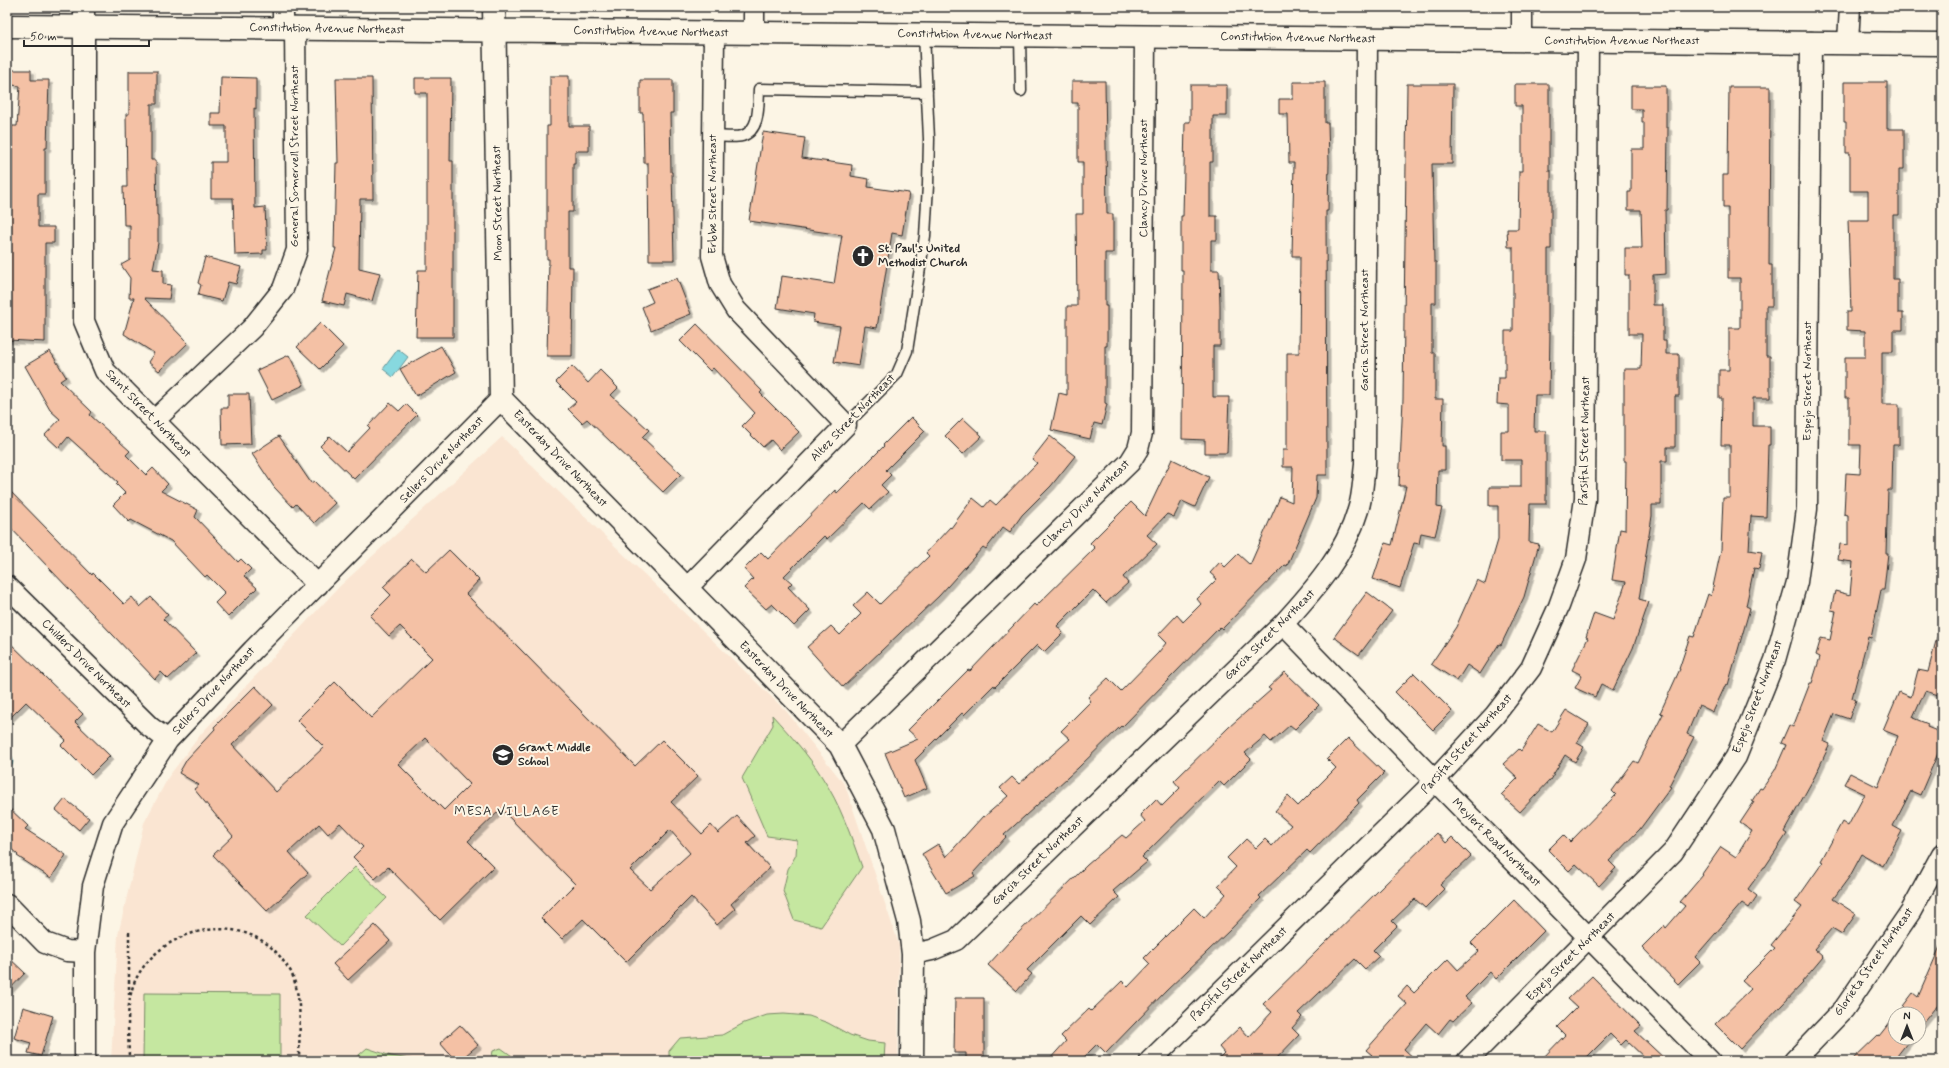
<svg xmlns="http://www.w3.org/2000/svg" width="1949" height="1068" viewBox="0 0 1949 1068" font-family="Mynerve,sans-serif">
<style>
.built{fill:#fae5d2}
.green{fill:#c5e7a0;stroke:#788966}
.water{fill:#87d8df;stroke:#629397}
.building{fill:#f4c1a5;stroke:#2b2b2b;fill-rule:evenodd;filter:url(#shadow)}
.lines{fill:none;stroke-linecap:round;stroke-linejoin:round}
.service-casing{stroke:#2b2b2b;stroke-width:13}
.minor-casing{stroke:#2b2b2b;stroke-width:23}
.tertiary-casing{stroke:#2b2b2b;stroke-width:25}
.path{stroke:#2b2b2b;stroke-width:2.5;stroke-dasharray:3 3;stroke-linecap:butt}
.service{stroke:#fcf5e5;stroke-width:10}
.minor{stroke:#fcf5e5;stroke-width:20}
.tertiary{stroke:#fcf5e5;stroke-width:22}
.labels{text-anchor:middle;dominant-baseline:central;stroke-width:4;stroke-linejoin:round;paint-order:stroke}
.street-label{font-size:12px;fill:#2b2b2b;stroke:#fcf5e5}
.poi-label{font-size:12px;font-weight:bold;fill:#2b2b2b;stroke:#fcf5e5;text-anchor:start}
.neighbourhood-label{font-size:13px;letter-spacing:1px;fill:#2b2b2b;stroke:#fcf5e5}
</style>
<defs>
<filter id="shadow"><feDropShadow dx="3.5" dy="3.5" stdDeviation="0" flood-color="#0004"/></filter>
</defs>
<rect width="100%" height="100%" fill="#fcf5e5"/>
<filter id="ink" filterUnits="userSpaceOnUse"><feTurbulence type="fractalNoise" baseFrequency=".025" numOctaves="2"/><feDisplacementMap in="SourceGraphic" scale="8" xChannelSelector="R" yChannelSelector="G"/><feConvolveMatrix kernelMatrix="1 2 1 2 8 2 1 2 1" color-interpolation-filters="sRGB"/></filter>
<g filter="url(#ink)">
<path class="built" d="M502,437L786,711L845,785L899,945L898,1061H111L118,935L144,823L169,776L201,734L340,586Z"/>
<path class="green" d="M772,715C790,735 808,754 822,777C840,804 851,836 862,867L821,927L794,920L783,891L788,869L796,855L797,840L767,836L742,778L773,725Z
M355,867L387,898L340,946L307,915Z
M144,993L280,994V1061H143Z
M784,1014L809,1016L828,1023L850,1035L868,1041L885,1043L884,1061H669V1051L680,1038L722,1035L744,1023L767,1015Z
M367,1048L391,1056L422,1061H352Z
M501,1048L519,1061H491L493,1051Z"/>
<path class="water" d="M398,349L408,357L393,377L383,369Z
M7,749C13,755 16,764 8,770Z"/>
<path class="building" d="M12,70H31V80H49L47,148H45V194H38V227H54V243H45V342L7,340V304H10L7,209H12V126H17L20,86L12,85Z
M129,71H157V104H151V160H156L157,215H158V243L153,269L163,270V284L171,285L169,299L144,298L188,343L159,371L148,362L154,353L124,334L134,298H129L130,278L121,265L130,260V225H124L123,187H127L126,114H129Z
M550,76H569V126H589V151H575V163H573V212H568V267H573L572,356H547L549,259H547V126H550Z
M221,77L256,78V109L254,108L255,208L265,207L267,250H263V254L235,255L233,198H211V162H226V126H211V113H220Z
M336,78H372L373,199H360L359,268L380,273L372,301L347,294L344,306L322,301L336,248H334L336,163H338Z
M415,78H451L450,161H453V337H416L418,270H427V93H415Z
M640,80H673V113H670L671,172H672L674,260H649L648,163H644L643,113H640Z
M1072,81H1105L1107,214H1113V253H1105V306H1107V346H1105V403L1107,404L1102,425L1094,423L1090,439L1051,430L1059,393L1067,395V306H1077L1076,214H1083V162H1078V103H1072Z
M1293,82H1325V123H1328L1329,162L1328,211H1326L1327,475H1317L1316,498L1287,566L1285,565L1222,629L1220,627L1122,727L1121,726L1078,768L1004,835L1006,837L973,873L975,876L946,893L922,854L938,844L946,857L983,816L984,817L1008,796L1000,788L1012,777L1019,784L1070,739L1061,731L1091,701L1088,697L1108,678L1121,691L1158,653L1166,643L1158,635L1177,615L1183,622L1201,604L1197,599L1217,579L1210,573L1220,562L1225,567L1238,554L1250,565L1280,497L1292,502L1293,467H1283V450H1287V353H1299L1300,256H1292L1294,163H1289L1288,114H1279V99H1293Z
M1844,82H1887V129H1904V169H1899V215H1893V279H1898V313H1903V330H1893V352H1882V404H1899V445H1893L1892,490H1888L1886,553H1888L1884,590H1881L1871,638L1868,637L1852,698L1856,700L1849,719L1834,714L1823,741L1830,744L1815,776L1784,832L1787,834L1765,867H1764L1748,889L1757,896L1749,908L1742,903L1695,957L1700,962L1678,984L1642,947L1664,925L1666,928L1685,906L1680,902L1703,875L1702,874L1721,847L1736,857L1752,831L1740,823L1754,802L1752,801L1760,788L1762,789L1775,770L1786,745L1781,743L1789,725L1793,727L1810,683H1812L1820,657L1816,655L1821,638L1830,640L1836,611L1831,610L1835,591L1850,595L1853,562L1838,560L1840,544L1848,545V515L1844,514L1846,473L1860,474L1861,445H1849V398H1845V357H1865V331L1847,330V312H1851L1848,220H1868V191H1850V153H1846V122H1844Z
M1407,84H1453L1452,164H1432L1434,262H1436V303H1432V353H1435V399H1443L1442,446H1445V470H1438L1437,507L1442,508L1435,536L1421,533L1419,544L1414,543L1400,588L1373,579L1385,543L1392,545L1406,486H1399L1403,399Z
M1515,84H1549V171H1551V249H1548V331H1550L1549,395H1535L1534,431H1546V504H1530L1529,542L1539,544L1524,597L1501,645L1499,644L1480,674L1467,665L1457,681L1431,664L1456,627L1477,580L1485,584L1498,540V506H1489V487H1521V460H1501V431H1509V405L1497,404L1498,378H1505V331H1513V247H1508L1507,229H1518L1519,171H1522V106H1515Z
M1190,85H1227V116H1213V162H1210V216H1217V240H1211V270H1219L1220,305V346H1213V397H1229L1227,453H1205V440L1182,439L1183,270H1181V216H1183L1185,122H1190Z
M1631,86H1666V127H1668L1667,210H1665L1666,274L1653,275V305H1663V341H1666V354H1679V396H1675V447H1667V461H1661V505H1652V516L1639,599L1649,602L1633,648L1613,690L1601,684L1595,697L1575,688L1582,675L1572,670L1588,638L1586,637L1594,613L1613,620L1626,582L1612,580L1620,529L1625,530L1626,461H1624V369H1641L1642,334H1629V275H1625V248H1642L1641,210H1628V192H1631V149H1644V122H1642V109H1631Z
M1729,87H1770L1769,265H1772V306H1766V356H1770V398H1753V426H1770V445H1768L1766,517L1751,516L1749,550L1762,552L1759,569L1754,568L1746,606L1750,608L1728,685L1726,684L1713,712L1699,705L1687,734L1694,737L1669,786L1671,787L1640,829L1609,861L1616,868L1599,886L1576,864L1569,871L1548,850L1563,835L1570,842L1616,795L1612,791L1634,761L1638,763L1663,714L1660,713L1680,669H1679L1690,636L1694,637L1708,594L1711,596L1721,550L1723,498H1730V445H1721L1722,398H1719V370H1729V328H1740V278H1728V208H1723V175H1728Z
M763,132L805,138L802,158L852,165L851,176L869,179L868,187L909,193L902,235L892,233L877,328L865,326L859,366L834,362L840,326L813,322L814,314L777,308L782,276L834,284L842,235L749,221Z
M205,257L241,267L236,284L228,282L222,301L198,295L201,285L198,283Z
M677,278L691,314L651,330L642,307L653,302L647,289Z
M320,323L343,346L320,369L297,347Z
M697,324L762,391L760,393L799,432L780,450L771,440L763,447L742,426L755,413L713,368L710,371L680,341Z
M441,346L456,372L416,396L400,369Z
M50,351L66,377L60,381L92,412L90,415L130,451L126,455L146,475L153,468L168,484L161,491L198,510L195,517L238,562L241,559L251,569L244,576L257,588L228,617L215,603L225,593L207,575L205,577L171,541L131,520L129,522L113,505L125,493L116,484L118,482L68,437L59,448L45,435L60,419L50,410L25,366Z
M289,355L304,385L272,400L257,370Z
M572,366L588,383L600,370L618,388L611,395L649,430L642,437L681,474L663,492L587,419L582,423L568,409L576,402L556,382Z
M228,394H249L251,444L222,445L221,408H228Z
M390,403L399,411L406,404L417,415L354,479L320,446L330,436L347,452L370,428L368,426Z
M911,417L925,431L886,470L891,475L881,485L888,492L870,509L864,503L827,539L824,536L784,576L792,583L788,587L810,610L794,626L772,604L766,609L744,588L753,579L744,569L761,552L768,559L835,490L837,493L884,446L883,445Z
M963,418L982,436L963,454L945,436Z
M279,436L311,483L314,481L335,503L314,523L296,504L293,507L274,487L252,454Z
M1050,436L1075,456L1051,486L1022,515L1010,532L1003,527L986,549L983,547L939,596L843,687L807,647L831,626L840,635L861,614L853,606L868,592L880,604L929,556L926,553L950,527L951,528L973,498L984,507L990,500L996,505L1037,463L1032,459Z
M1172,459L1209,477L1195,507L1182,501L1174,517L1167,514L1147,535L1157,544L1123,577L1128,583L1106,603L1093,590L1057,626L1063,633L1044,652L1037,645L995,687L994,685L964,715L962,713L915,760L927,788L904,798L885,753L918,739L908,730L968,670L970,671L1034,604L1036,606L1095,548L1090,543L1131,502L1145,516Z
M7,488L92,575L93,573L124,604L132,597L140,607L151,597L168,615L163,619L196,653L168,679L161,672L155,679L7,524Z
M449,550L479,580L466,594L635,766L662,740L698,776L671,802L702,834L711,825L718,833L737,816L755,836L747,843L770,868L731,904L735,909L717,925L691,897L626,962L583,919L562,939L541,918L575,884L501,809L468,841L494,867L440,920L388,867L375,879L353,857L363,847L340,823L328,834L319,824L289,852L308,873L267,911L213,855L233,836L194,789L199,785L179,773L187,759L215,729L214,727L255,686L273,705L232,745L276,792L324,747L297,720L335,682L371,718L432,658L400,626L389,636L370,616L391,595L383,587L412,559L426,572ZM425,738L470,784L444,810L398,764ZM670,830L690,853L650,889L630,870Z
M1367,592L1392,611L1359,655L1334,637Z
M1937,637L1942,638V696L1925,691L1913,718L1928,724L1927,727L1942,733V744L1920,795L1911,791L1893,826L1902,831L1883,866L1862,854L1850,876L1833,899L1856,914L1842,934L1832,928L1814,949L1823,957L1802,982L1803,983L1740,1049L1715,1024L1751,989L1742,981L1775,948L1771,945L1802,907L1795,902L1823,862L1821,861L1842,822L1848,826L1865,794L1844,784L1850,773L1878,787L1898,736L1883,730L1899,692L1911,697L1918,670L1928,672Z
M7,640L83,714L75,722L110,756L91,775L61,745L66,740L26,702L7,721Z
M1285,672L1319,705L1295,729L1290,725L1271,742L1265,736L1245,753L1251,759L1224,786L1219,781L1142,857L1147,862L1113,891L1119,897L1090,925L1081,916L1027,970L1032,974L1017,991L988,965L1009,942L1087,865L1122,835L1126,838L1145,821L1140,815L1156,799L1162,806L1180,788L1174,781L1229,727L1271,690L1268,688Z
M1414,673L1452,711L1433,730L1395,692Z
M1566,710L1589,724L1577,743L1584,747L1575,762L1565,755L1550,780L1520,812L1501,795L1518,778L1503,764L1519,749L1521,751L1538,724L1552,732Z
M1348,738L1384,773L1357,800L1359,803L1310,853L1307,850L1259,896L1261,898L1229,931L1166,991L1106,1053L1097,1044L1080,1061H1048L1066,1041L1061,1036L1089,1009L1091,1011L1122,981L1128,987L1150,964L1144,958L1194,908L1204,918L1226,894L1218,886L1236,867L1227,858L1246,839L1256,848L1265,839L1272,846L1291,825L1275,811L1288,796L1298,806L1336,768L1327,759Z
M65,799L89,818L79,830L56,810Z
M7,806L28,826L25,829L66,855L51,878L17,856L18,855L7,845Z
M1437,833L1446,843L1452,837L1471,856L1440,885L1444,889L1425,908L1415,899L1392,921L1397,926L1373,950L1379,956L1365,969L1355,959L1298,1013L1302,1017L1292,1028L1299,1035L1274,1061H1216L1224,1053L1219,1047L1240,1027L1249,1037L1272,1012L1263,1004Z
M1514,900L1544,931L1496,979L1490,972L1465,997L1472,1003L1453,1021L1450,1019L1438,1034L1426,1023L1404,1049L1417,1061H1367L1372,1055L1366,1050L1407,1004L1398,996L1407,986L1414,993L1448,959L1458,970L1479,951L1471,943Z
M375,925L390,941L348,980L333,964Z
M1942,942V999L1919,1028V1014H1897L1913,993L1918,997Z
M7,956L25,973L7,992Z
M1592,976L1641,1026L1635,1031L1667,1061H1648L1626,1040L1621,1045L1610,1034L1583,1061H1540L1565,1035L1557,1027L1577,1007L1568,999Z
M955,998H984V1061H966V1053H954Z
M23,1007L53,1016L41,1056L28,1053L31,1043L14,1038Z
M1895,1016V1038H1911L1893,1061H1851L1878,1035L1879,1036Z
M460,1025L478,1045L459,1061H456L440,1043Z"/>
<g class="lines">
<g class="service-casing">
<path id="service" d="M1020,35L1021,91
M713,136C722,136 734,138 742,136C761,130 758,104 759,89L927,92
M846,425L897,374L907,351L925,236L928,185L929,139L924,34"/>
</g>
<g class="minor-casing">
<path id="minor" d="M84,7V321L105,371L318,585
M754,7V33
M1522,7V40
M283,28V7
M1848,42L1850,7
M154,421L252,328L283,289L297,250L295,28
M7,586L150,727L168,740
M687,588L846,425L736,310L720,284L712,256L714,33
M1283,624L1435,781L1710,1061
M840,745L1130,462L1138,449L1142,433L1145,37
M7,904L45,943L67,951L85,952
M913,954L932,950L956,940L1283,624C1314,590 1345,555 1358,510C1363,496 1363,479 1365,465L1367,38
M85,1061V952L93,886L113,823L168,740L253,650L501,399
M1150,1061L1424,792L1495,715L1531,668L1559,606L1576,559L1585,499L1588,40
M1467,1061L1673,852L1736,757L1775,660L1797,582L1807,509L1811,42
M1794,1061L1844,1009L1911,911L1942,854"/>
</g>
<g class="tertiary-casing">
<path id="tertiary" d="M494,7L501,399L840,745L884,829L909,921L913,954L912,1061
M7,26L1942,44"/>
</g>
<path class="path" d="M129,932V998
M129,1061C129,1035 124,1001 137,977C165,925 245,910 282,959C285,964 290,969 292,974C303,1002 299,1032 299,1061"/>
<use href="#service" class="service"/>
<use href="#minor" class="minor"/>
<use href="#tertiary" class="tertiary"/>
</g>
</g>
<defs>
<g id="church-disc" transform="scale(1.15)"><circle r="9.5" fill="#2b2b2b" stroke="#fcf5e5"/><path d="M-1.2-6h2.4v3.5h3.3v2.4h-3.3V6h-2.4V-.1h-3.3v-2.4h3.3Z" fill="#fff"/></g>
<g id="school-disc" transform="scale(1.15)"><circle r="9.5" fill="#2b2b2b" stroke="#fcf5e5"/><path d="M0-5L7-2L0 1L-7-2ZM-4 1L0 2.5L4 1V4Q0 6-4 4Z" fill="#fff"/></g>
</defs>
<g fill-rule="evenodd">
<use href="#church-disc" x="863" y="256"/>
<use href="#school-disc" x="503" y="755"/>
</g>
<g class="labels">
<g class="street-label">
<text transform="translate(327 29) rotate(1)">Constitution Avenue Northeast</text>
<text transform="translate(651 32) rotate(1)">Constitution Avenue Northeast</text>
<text transform="translate(975 35) rotate(1)">Constitution Avenue Northeast</text>
<text transform="translate(1298 38) rotate(1)">Constitution Avenue Northeast</text>
<text x="1622" y="41">Constitution Avenue Northeast</text>
<text transform="translate(295 156) rotate(-90)">General Somervell Street Northeast</text>
<text transform="translate(1144 178) rotate(-90)">Clancy Drive Northeast</text>
<text transform="translate(713 194) rotate(-90)">Erbbe Street Northeast</text>
<text transform="translate(498 203) rotate(-91)">Moon Street Northeast</text>
<text transform="translate(1365 330) rotate(-90)">Garcia Street Northeast</text>
<text transform="translate(1808 381) rotate(-90)">Espejo Street Northeast</text>
<text transform="translate(148 414) rotate(46)">Saint Street Northeast</text>
<text transform="translate(853 418) rotate(-46)">Altez Street Northeast</text>
<text transform="translate(1585 441) rotate(-89)">Parsifal Street Northeast</text>
<text transform="translate(560 459) rotate(46)">Easterday Drive Northeast</text>
<text transform="translate(442 460) rotate(-46)">Sellers Drive Northeast</text>
<text transform="translate(1086 504) rotate(-45)">Clancy Drive Northeast</text>
<text transform="translate(1270 635) rotate(-45)">Garcia Street Northeast</text>
<text transform="translate(86 664) rotate(45)">Childers Drive Northeast</text>
<text transform="translate(786 690) rotate(46)">Easterday Drive Northeast</text>
<text transform="translate(214 691) rotate(-47)">Sellers Drive Northeast</text>
<text transform="translate(1758 697) rotate(-69)">Espejo Street Northeast</text>
<text transform="translate(1467 744) rotate(-48)">Parsifal Street Northeast</text>
<text transform="translate(1496 843) rotate(45)">Meylert Road Northeast</text>
<text transform="translate(1038 861) rotate(-44)">Garcia Street Northeast</text>
<text transform="translate(1571 957) rotate(-45)">Espejo Street Northeast</text>
<text transform="translate(1874 962) rotate(-55)">Glorieta Street Northeast</text>
<text transform="translate(1239 974) rotate(-44)">Parsifal Street Northeast</text>
</g>
<g class="poi-label">
<text x="878" y="249">St. Paul's United<tspan x="878" dy="14">Methodist Church</tspan></text>
<text x="518" y="748">Grant Middle<tspan x="518" dy="14">School</tspan></text>
</g>
<g class="neighbourhood-label">
<text x="507" y="811">MESA VILLAGE</text>
</g>
</g>
<rect width="1949" height="1068" fill="none" stroke="#fcf5e5" stroke-width="24"/>
<rect x="12" y="12" width="1925" height="1044" fill="none" stroke="#2b2b2b" stroke-width="1.5" filter="url(#ink)"/>
<g transform="translate(1907 1026)"><circle r="19" fill="#fcf5e5" stroke="#a8a49b"/>
<path d="M0-3L7 15L0 10L-7 15Z" fill="#2b2b2b"/>
<text y="-6" font-size="11" font-weight="bold" text-anchor="middle" fill="#2b2b2b">N</text>
</g>
<path d="M24 40v6h125v-6" fill="none" stroke="#2b2b2b" stroke-width="2"/>
<text x="30" y="40" font-size="12" fill="#2b2b2b" stroke="#fcf5e5" stroke-width="3" paint-order="stroke">50 m</text>
</svg>
